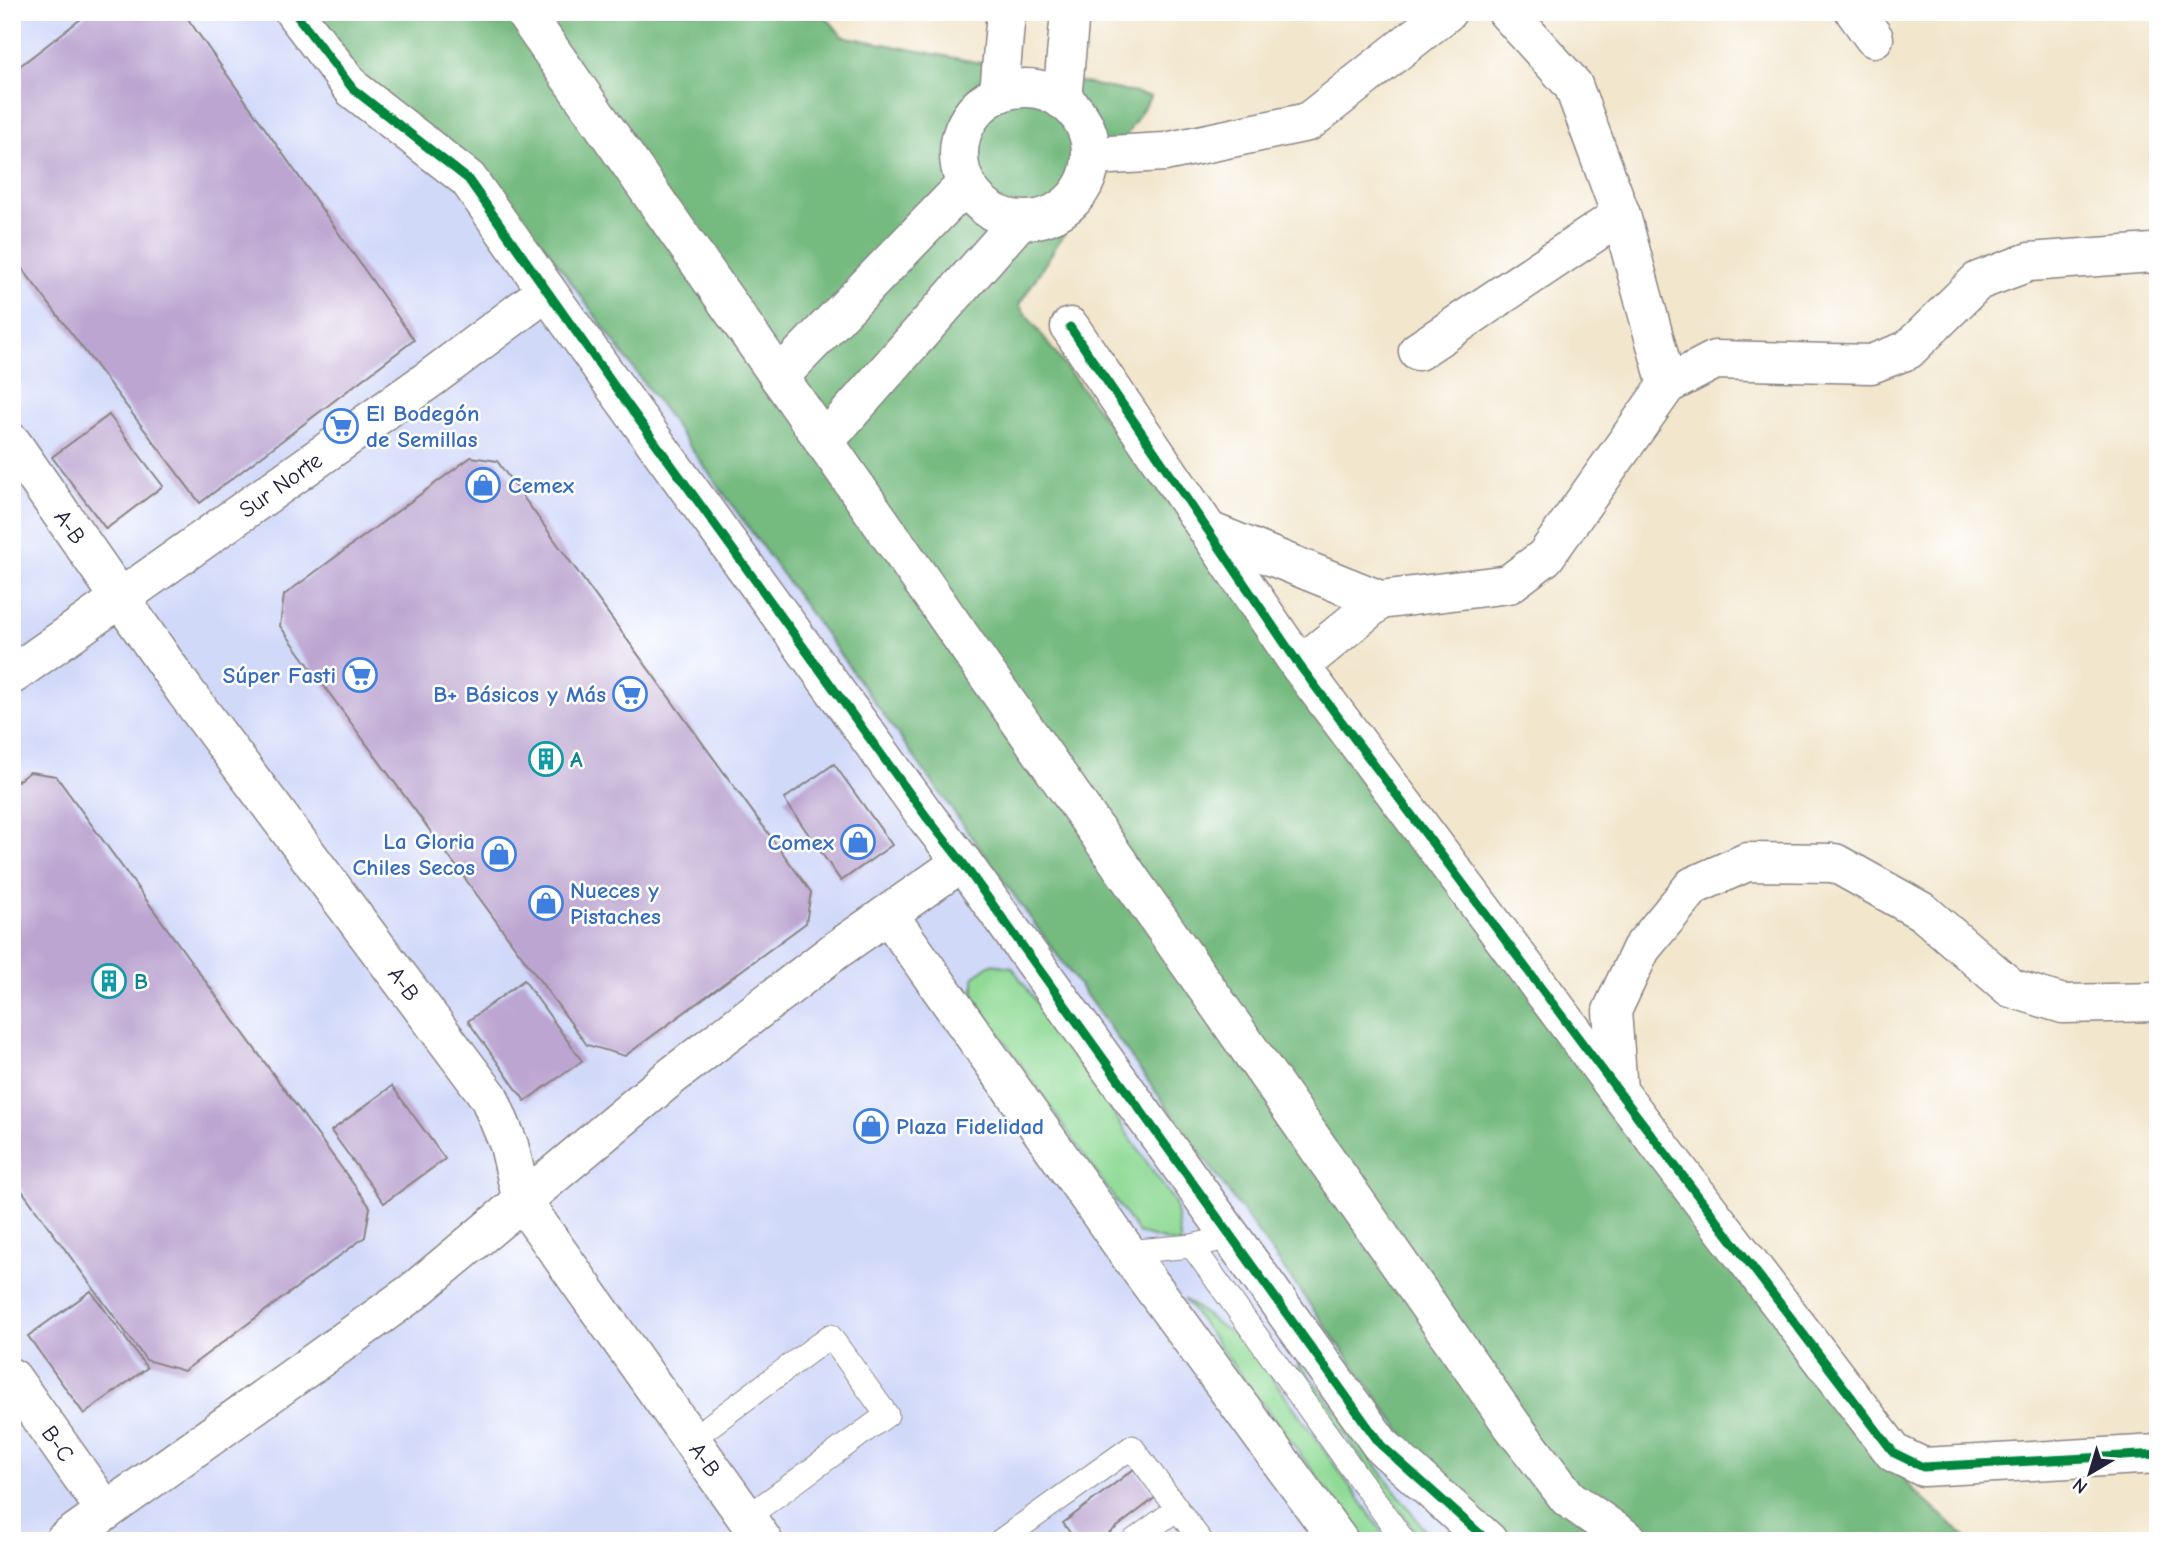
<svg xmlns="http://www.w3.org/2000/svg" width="2170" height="1553" viewBox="0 0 2170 1553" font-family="'Comic Neue',sans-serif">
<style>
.built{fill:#d1d9f9}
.green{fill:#90da96;stroke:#597e68;stroke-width:2}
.forest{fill:#74ba7f;stroke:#4b6e5d;stroke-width:2}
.building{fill:#bca5d0}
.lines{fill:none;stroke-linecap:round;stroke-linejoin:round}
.lane-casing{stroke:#8a8484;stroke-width:25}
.street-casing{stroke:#8a8484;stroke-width:41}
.lane{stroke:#fff;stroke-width:23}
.street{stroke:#fff;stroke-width:38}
.cycleway-casing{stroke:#fff;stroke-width:13}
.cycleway{stroke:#00873e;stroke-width:9}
.labels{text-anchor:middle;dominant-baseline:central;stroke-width:5;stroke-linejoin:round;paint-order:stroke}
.shop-label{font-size:23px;font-weight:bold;fill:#366cbe;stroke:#fff;text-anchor:start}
.street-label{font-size:23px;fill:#22223b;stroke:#fff}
.culture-label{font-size:23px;font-weight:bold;fill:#0d838f;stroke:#fff;text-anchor:start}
</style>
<rect width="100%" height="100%" fill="#fff"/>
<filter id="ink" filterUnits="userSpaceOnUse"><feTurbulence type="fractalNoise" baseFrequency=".0143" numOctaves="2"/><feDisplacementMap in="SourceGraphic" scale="14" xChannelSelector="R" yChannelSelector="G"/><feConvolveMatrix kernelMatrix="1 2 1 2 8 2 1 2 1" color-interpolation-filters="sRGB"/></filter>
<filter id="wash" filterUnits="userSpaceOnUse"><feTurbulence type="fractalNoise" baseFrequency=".00686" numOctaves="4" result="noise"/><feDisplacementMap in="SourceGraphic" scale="28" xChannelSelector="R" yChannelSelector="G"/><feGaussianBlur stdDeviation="1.57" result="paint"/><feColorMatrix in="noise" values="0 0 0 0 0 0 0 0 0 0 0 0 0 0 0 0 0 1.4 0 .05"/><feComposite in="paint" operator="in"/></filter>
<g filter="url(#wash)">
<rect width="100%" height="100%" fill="#f2e6cc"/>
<path class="built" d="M12,12H300L350,82L542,242L1430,1471L1499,1541H12Z"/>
<path class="green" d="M991,964L1012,967L1175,1203L1181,1245L1138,1233L974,997V976Z
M1184,1299L1252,1349L1389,1541H1365Z
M1298,1361L1433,1541H1423L1301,1376Z"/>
<path class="forest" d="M300,12H822L842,36L1151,96L1019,305L1914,1491L1970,1541H1499L1430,1471L542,242L349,82Z"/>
<g id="blocks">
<path class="building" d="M90,12H183L414,340L200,503L12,255V72Z
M109,415L163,486L106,529L52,457Z
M471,457L497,461L811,892L806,923L625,1056L587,1045L280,626L284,595Z
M834,764L892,845L841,881L784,799Z
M30,772L56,776L370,1207L365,1237L184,1371L146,1360L12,1177V785Z
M524,980L582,1061L525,1101L468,1021Z
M392,1086L445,1159L384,1203L331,1131Z
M91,1291L147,1368L84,1414L28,1336Z
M1134,1469L1156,1497L1099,1541H1076L1063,1523Z"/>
</g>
</g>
<g filter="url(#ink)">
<use href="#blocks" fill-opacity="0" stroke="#8a8484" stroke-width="2"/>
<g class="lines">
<g class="lane-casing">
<path id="lane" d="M1192,1246L1404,1541
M1127,1252L1192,1246L1231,1237
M692,1439L830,1336L887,1415L747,1517
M1000,1541L1132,1447L1201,1541
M1133,1541L1177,1509"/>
</g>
<g class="street-casing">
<g id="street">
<path d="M294,12L353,89L468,179L615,387L928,819L962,862L1381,1445L1488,1541"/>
<path d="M524,12L1512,1425L1568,1498L1629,1541"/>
<path d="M1507,12L1573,85L1621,215L1667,385"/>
<path d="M1855,12L1874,38"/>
<circle cx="1025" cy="154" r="66"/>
<path d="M999,93L1006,12"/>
<path d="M1062,100L1070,12"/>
<path d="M1092,156L1165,152L1308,122L1447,12"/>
<path d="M1070,327L1300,666L1618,1091L1894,1453L1923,1467L2158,1454"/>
<path d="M1418,351L1621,215"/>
<path d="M779,377L965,185"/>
<path d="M824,442L1019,221"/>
<path id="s1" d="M12,443L185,691L489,1097L509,1145L522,1201L763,1541"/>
<path d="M1209,531L1380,600L1509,584L1545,557L1667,385L1715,360L1871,364L1908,350L1978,281L2029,262L2152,253L2158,256"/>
<path d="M1300,666L1380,600"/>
<path id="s2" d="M12,675L431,378L547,291"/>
<path d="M888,914L1127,1252L1339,1541"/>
<path d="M1618,1091L1612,1011L1641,949L1693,886L1747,862L1835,863L1923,912L2011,988L2063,1004L2158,1002"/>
<path id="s3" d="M12,1378L106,1511"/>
<path d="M64,1541L413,1292L672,1076L835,951L962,862"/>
</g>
</g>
<use href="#lane" class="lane"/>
<use href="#street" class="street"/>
<g class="cycleway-casing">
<path id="cycleway" d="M294,12L353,89L468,179L615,387L928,819L962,862L1381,1445L1488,1541
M1070,327L1300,666L1618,1091L1894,1453L1923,1467L2158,1454"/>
</g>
<use href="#cycleway" class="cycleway"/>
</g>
</g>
<defs>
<g id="supermarket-ring" transform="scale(1.75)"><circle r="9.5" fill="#fff" stroke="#3f7fe0" stroke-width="1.5"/><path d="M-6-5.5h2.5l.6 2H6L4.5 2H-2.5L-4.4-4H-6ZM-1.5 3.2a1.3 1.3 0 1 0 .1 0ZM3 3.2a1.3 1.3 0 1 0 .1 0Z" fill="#3f7fe0"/></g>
<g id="shop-ring" transform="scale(1.75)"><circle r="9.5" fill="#fff" stroke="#3f7fe0" stroke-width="1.5"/><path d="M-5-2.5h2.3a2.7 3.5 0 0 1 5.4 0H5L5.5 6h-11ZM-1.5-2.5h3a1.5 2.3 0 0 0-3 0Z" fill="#3f7fe0"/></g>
<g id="building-ring" transform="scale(1.75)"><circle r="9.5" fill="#fff" stroke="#0f9aa8" stroke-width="1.5"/><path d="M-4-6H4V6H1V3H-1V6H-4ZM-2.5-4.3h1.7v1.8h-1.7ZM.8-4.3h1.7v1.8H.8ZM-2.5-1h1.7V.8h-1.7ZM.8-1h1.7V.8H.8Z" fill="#0f9aa8"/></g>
</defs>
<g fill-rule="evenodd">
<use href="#supermarket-ring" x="341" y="426"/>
<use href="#shop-ring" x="483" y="485"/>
<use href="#supermarket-ring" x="360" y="675"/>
<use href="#supermarket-ring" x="630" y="694"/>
<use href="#building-ring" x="546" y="759"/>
<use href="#shop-ring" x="858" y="842"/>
<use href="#shop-ring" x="499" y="854"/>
<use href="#shop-ring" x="546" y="903"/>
<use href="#building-ring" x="109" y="981"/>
<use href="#shop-ring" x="871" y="1126"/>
</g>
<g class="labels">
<g class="shop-label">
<text x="366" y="413">El Bodegón<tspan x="366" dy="26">de Semillas</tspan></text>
<text x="508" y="485">Cemex</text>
<text x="336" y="675" text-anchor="end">Súper Fasti</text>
<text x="606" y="694" text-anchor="end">B+ Básicos y Más</text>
<text x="475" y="841" text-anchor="end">La Gloria<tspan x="475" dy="26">Chiles Secos</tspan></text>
<text x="834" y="842" text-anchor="end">Comex</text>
<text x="570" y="890">Nueces y<tspan x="570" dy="26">Pistaches</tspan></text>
<text x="896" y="1126">Plaza Fidelidad</text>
</g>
<g class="street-label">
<text stroke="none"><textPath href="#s2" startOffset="329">Sur Norte</textPath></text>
<text stroke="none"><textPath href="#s1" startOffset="102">A-B</textPath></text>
<text stroke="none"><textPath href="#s1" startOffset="668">A-B</textPath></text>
<text stroke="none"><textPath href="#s3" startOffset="80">B-C</textPath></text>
<text stroke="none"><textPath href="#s1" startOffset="1236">A-B</textPath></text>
</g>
<g class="culture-label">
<text x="570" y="759">A</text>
<text x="134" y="981">B</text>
</g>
</g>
<rect width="2170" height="1553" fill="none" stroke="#fff" stroke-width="42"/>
<g transform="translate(2090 1473) rotate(218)" stroke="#ffffff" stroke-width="5" paint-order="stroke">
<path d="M0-5L12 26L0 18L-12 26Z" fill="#22223b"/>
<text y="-10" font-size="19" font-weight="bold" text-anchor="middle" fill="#22223b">N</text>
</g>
</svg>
